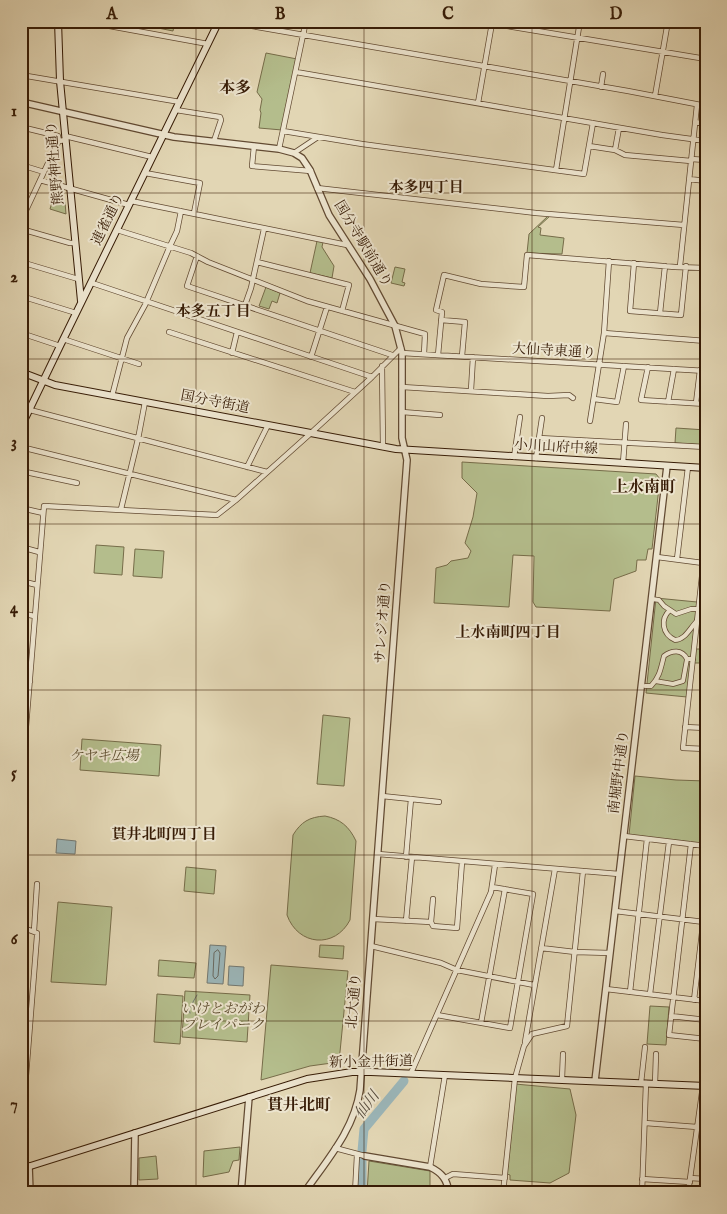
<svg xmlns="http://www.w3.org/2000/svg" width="727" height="1214" viewBox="0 0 727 1214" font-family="'IM FELL English','Noto Serif JP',serif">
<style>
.green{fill:#b4bd8c;stroke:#766c49}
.water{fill:#9bb6b9;stroke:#737871}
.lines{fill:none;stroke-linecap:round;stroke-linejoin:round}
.shore{stroke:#696960;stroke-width:1}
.stream{stroke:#737871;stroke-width:1}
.river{stroke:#9bb6b9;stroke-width:9}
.pedestrian-casing{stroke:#624a32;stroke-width:5.5}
.minor-casing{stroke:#624a32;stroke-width:6}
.tertiary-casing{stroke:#624a32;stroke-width:8}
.secondary-casing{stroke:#371c06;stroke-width:8}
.pedestrian{stroke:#ece4ce;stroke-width:4}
.minor{stroke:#ece4ce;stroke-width:4.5}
.tertiary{stroke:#ece4ce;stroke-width:5.5}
.secondary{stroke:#ece4ce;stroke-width:6}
.grid{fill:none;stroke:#371c06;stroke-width:1;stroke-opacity:0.55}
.labels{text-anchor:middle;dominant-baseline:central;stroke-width:4;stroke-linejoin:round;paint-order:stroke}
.street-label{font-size:14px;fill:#371c06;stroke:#ece4ce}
.park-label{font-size:14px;font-style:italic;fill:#5c4c2e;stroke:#ece4ce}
.neighbourhood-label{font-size:15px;font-weight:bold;fill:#371c06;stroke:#ece4ce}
.water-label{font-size:15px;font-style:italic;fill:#554a3c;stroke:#ece4ce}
.quarter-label{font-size:16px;font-weight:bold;fill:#371c06;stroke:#ece4ce}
.neatline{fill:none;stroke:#371c06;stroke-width:2}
.grid-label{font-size:16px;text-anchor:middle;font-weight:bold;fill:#371c06}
</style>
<rect width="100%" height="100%" fill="#e2d6b4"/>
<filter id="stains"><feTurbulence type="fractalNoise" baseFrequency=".004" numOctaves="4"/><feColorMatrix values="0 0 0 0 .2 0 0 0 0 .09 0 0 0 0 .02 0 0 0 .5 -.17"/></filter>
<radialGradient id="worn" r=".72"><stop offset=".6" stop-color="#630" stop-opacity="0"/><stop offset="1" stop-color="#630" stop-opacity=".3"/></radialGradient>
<path class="green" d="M149,21H175L173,31L148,26Z
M266,53L297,59L282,130L259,128L261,113L260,110L262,99L257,92Z
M53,199L65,202L66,214L50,209Z
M548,216H550L538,227L541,228L540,235L564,238L562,254L527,253L529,234Z
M317,241L323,242L322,247L334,266L332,278L310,273Z
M395,267L405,269L402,282L405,283L404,286L391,283Z
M266,287L280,293L277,303L272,301L269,309L259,306Z
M676,428L706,430L705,445L675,443Z
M462,462L656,474L660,479L652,549H648L646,560H637L636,571L614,579L610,611L536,607L533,602L534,556L513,555L509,607L434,603L436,568L447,565L451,561L468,558L471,551L465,543L473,517L477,493L462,478Z
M96,545L124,547L122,575L94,573Z
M135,549L164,551L162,578L133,576Z
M656,598L697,602L687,697L646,693Z
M701,622H706V663H694L695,649H700Z
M323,715L350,718L344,786L317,784Z
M82,739L161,745L159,776L80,770Z
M635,776L676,780L706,781V844L629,835Z
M325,816C340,819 349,826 356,841L350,920C335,949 298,946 287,915L293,835C301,822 309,817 325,816Z
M186,867L216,870L214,894L184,891Z
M58,902L112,907L106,985L51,982Z
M320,945L344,946L343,959L319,957Z
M159,960L196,963L194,978L158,976Z
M271,965L348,971L339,1062L310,1066L261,1080Z
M185,991L250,995L247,1042L182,1037Z
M157,994L183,996L180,1044L154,1042Z
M650,1006L669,1007L666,1045L647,1044Z
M515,1084L570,1089L576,1115L569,1173L550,1183L510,1180V1175L507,1174Z
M240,1147L239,1160L233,1161L229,1172L203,1177L204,1151Z
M156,1156L158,1179L139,1180V1158Z
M369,1161L430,1171V1193H367Z
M567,1189L623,1191V1193H560Z"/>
<path class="water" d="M57,839L76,841L75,854L56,853Z
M210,945L226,946L223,984L207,983Z
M229,966L244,967L243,986L228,985Z"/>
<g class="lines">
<path class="shore" d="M218,950L220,953L218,976L215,979L213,976L214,953Z"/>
<path class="stream" d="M190,1013L189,1009L197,995"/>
<path class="river" d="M362,1151L364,1129L404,1081
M362,1160V1193"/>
<g class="pedestrian-casing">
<path id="pedestrian" d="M652,599L659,600L664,606L676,614L691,609H698
M670,610C660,619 662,634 675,640C685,640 690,628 697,621
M655,681L673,684L683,681L687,659
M645,686H651C660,677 661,667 664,656C672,650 682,649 687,659H693"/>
</g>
<g class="minor-casing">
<path id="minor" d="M82,21L208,44
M223,21L628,91L706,106
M477,21L706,59
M700,21L706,22
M296,72L662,135L706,141
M21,75L180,102
M601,87L603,74
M655,96L668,21
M478,103L492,23
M176,110L220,117L221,120L214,141
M695,122L706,124
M21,127L58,136L59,141
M283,131L362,144L584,174L593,123
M65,136L152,157
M254,146L252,166L311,171
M589,146L615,150L625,155L691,161
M279,149L306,21
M615,150L619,128
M294,153L318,137
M691,159L706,160
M21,165L44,172
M556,170L580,21
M145,173L200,183L194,213
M689,179L706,181
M40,180L129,205
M317,188L536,213L684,225
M131,201L347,245
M21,221L57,144L59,141L66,140
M21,229L70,243H75
M117,230L191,253L208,262L307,301L425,334L424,354
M197,256L187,286L392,355
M21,262L78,279
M257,262L349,285L342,311
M634,263L630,311L681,315L686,266
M680,266L697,105
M702,267L706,232
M92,283L372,377
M21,296L76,313
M245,305L251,288L264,229
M660,313L665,266
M441,320L465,322L462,356
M169,332L355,392
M21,333L60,346
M604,333L706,341
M63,339L139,364
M232,353L237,332
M402,353L706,371
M438,355L442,312L436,310L444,275L481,284L524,287L527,255L675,267L706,268
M311,357L327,307
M382,366L383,447
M648,367L641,400L706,404
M402,387L548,396L569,395L573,398
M471,390L473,357
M112,396L127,338L145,305L170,246L177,231L181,211
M594,399L617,402L624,366
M668,402L674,369
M696,403L700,370
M30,410L267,472
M402,412L440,415
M590,421L604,333L609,261
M539,438L542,418
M21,447L236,500
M514,457L520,417
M536,458L539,438L706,447
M623,463L626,424
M247,467L268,425
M21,471L77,483
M21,508L43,513
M121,509L138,439L145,402
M706,540L683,748L706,749
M21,547L39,552
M657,557L703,563
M677,559L688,467
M21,581L37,585
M21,613L34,616
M21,690L30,682
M685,727L706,728
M21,788L44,506L217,515L236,500L311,433L372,377L401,348
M382,796L439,802
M624,836L706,846
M691,844L669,1035L706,1039
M378,854L619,874
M406,857L411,799
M615,911L704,922
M373,919L431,922L433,926L457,928L462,862
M406,921L412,857
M431,922L433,899
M21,927L37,933V936L21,1139
M34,931L37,884
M371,946L441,963L457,970L534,985
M541,948L575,952L610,953
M606,989L706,1001
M630,992L647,839
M650,994L669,842
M694,1000L706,899
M437,1015L510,1028L533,894L492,887
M671,1016L706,1020
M481,1023L505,889
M525,1042L555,869
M411,1073L491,892L495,865
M562,1079L563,1054
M641,1083L645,1047
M655,1084L656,1054
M645,1123L697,1127
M335,1148L365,1156
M430,1167L445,1075
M445,1178L453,1174L505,1178
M690,1178L706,1179
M642,1179L690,1182
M355,1193L357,1155
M503,1193L515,1078L524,1046L532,1034L567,1026L583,871
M642,1193L646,1083
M688,1193L706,1064"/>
</g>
<g class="tertiary-casing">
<path id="tertiary" d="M21,102L174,137L279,149L294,153L302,158L310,170L329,215L370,279L395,326L402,353V438L407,460L360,1090C354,1130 327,1160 304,1193
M595,1081L667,466
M365,1156L430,1167C442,1173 447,1179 449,1193
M29,1166L30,1193
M134,1193L135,1133
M241,1193L249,1097"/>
</g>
<g class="secondary-casing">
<path id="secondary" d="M58,21L60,81L81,301
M21,372L55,385L396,449L706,468
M21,427L60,346L219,21
M21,1169L307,1079L352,1072H371L706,1086"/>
</g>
<use href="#pedestrian" class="pedestrian"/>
<use href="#minor" class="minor"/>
<use href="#tertiary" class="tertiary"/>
<use href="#secondary" class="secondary"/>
</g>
<path class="grid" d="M196,21V1193M364,21V1193M532,21V1193M21,193H706M21,359H706M21,524H706M21,690H706M21,855H706M21,1021H706"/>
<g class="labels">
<g class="street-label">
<text transform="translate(55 163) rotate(-95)">熊野神社通り</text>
<text transform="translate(108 219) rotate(-64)">連雀通り</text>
<text transform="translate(363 244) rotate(59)">国分寺駅前通り</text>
<text transform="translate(554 351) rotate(3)">大仙寺東通り</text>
<text transform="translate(215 402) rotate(11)">国分寺街道</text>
<text transform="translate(556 447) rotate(3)">小川山府中線</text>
<text transform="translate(383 622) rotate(-86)">サレジオ通り</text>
<text transform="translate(619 772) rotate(-83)">南堀野中通り</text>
<text transform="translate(354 1001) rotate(-85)">北大通り</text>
<text transform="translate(371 1062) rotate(-1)">新小金井街道</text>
</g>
<g class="park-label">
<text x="104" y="756">ケヤキ広場</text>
<text x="223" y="1009">いけとおがわ<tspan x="223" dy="16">プレイパーク</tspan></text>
</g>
<g class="neighbourhood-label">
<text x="426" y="187">本多四丁目</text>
<text x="213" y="311">本多五丁目</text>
<text x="508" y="632">上水南町四丁目</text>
<text x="164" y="834">貫井北町四丁目</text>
</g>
<g class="water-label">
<text transform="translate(367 1105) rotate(-53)">仙川</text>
</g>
<g class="quarter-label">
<text x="235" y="89">本多</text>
<text x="644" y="488">上水南町</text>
<text x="299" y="1106">貫井北町</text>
</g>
</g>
<rect width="727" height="1214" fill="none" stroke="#e2d6b4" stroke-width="55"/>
<rect x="28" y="28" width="672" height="1158" class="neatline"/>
<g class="grid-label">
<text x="112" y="19">A</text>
<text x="280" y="19">B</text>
<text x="448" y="19">C</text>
<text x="616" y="19">D</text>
<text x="14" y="116">1</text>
<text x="14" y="282">2</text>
<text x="14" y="447">3</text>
<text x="14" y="613">4</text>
<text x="14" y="778">5</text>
<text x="14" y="944">6</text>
<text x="14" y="1109">7</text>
</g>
<rect width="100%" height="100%" filter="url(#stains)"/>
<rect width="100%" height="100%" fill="url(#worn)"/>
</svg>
